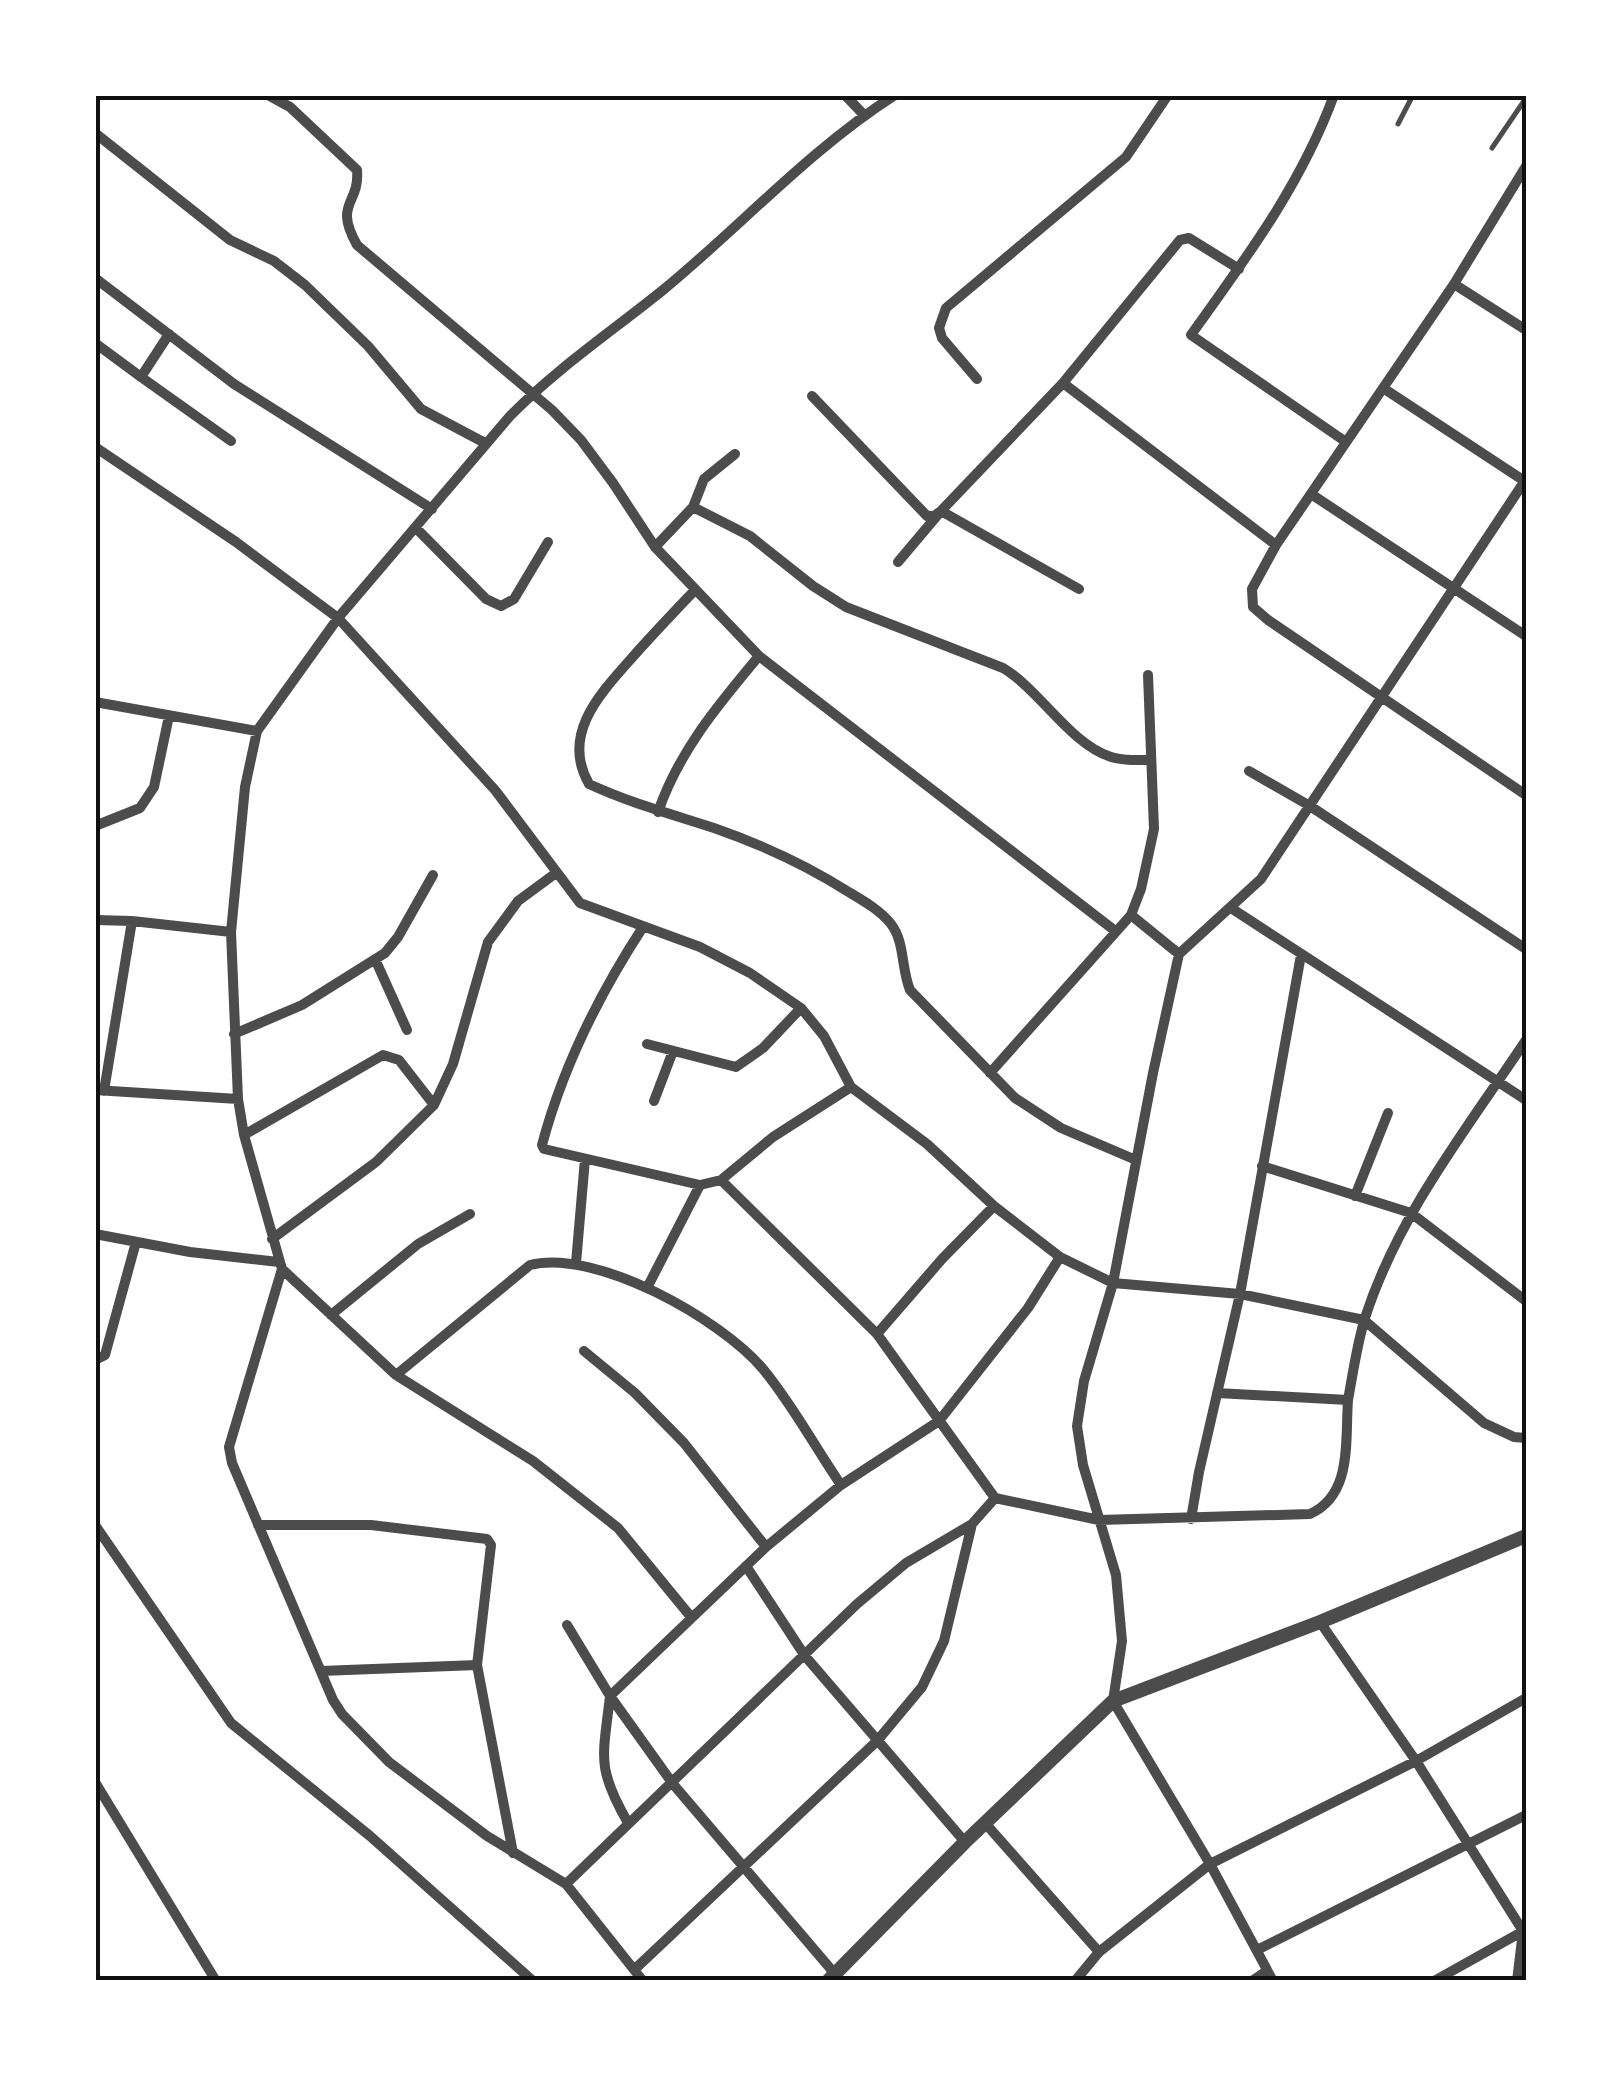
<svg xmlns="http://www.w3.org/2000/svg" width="1621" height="2076" viewBox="0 0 1621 2076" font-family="'Crimson Pro',serif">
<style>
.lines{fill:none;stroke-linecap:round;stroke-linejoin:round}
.service{stroke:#4c4c4c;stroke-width:5}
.minor{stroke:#4c4c4c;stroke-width:10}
.tertiary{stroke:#4c4c4c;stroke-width:14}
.neatline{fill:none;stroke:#111;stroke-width:4}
</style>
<rect width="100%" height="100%" fill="#fff"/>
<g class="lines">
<path class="service" d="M1398,124L1413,95
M1492,148L1526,98"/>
<path class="minor" d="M268,95L290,107L357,170C360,205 333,202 357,245L552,410L581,440L613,483L655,547L759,656L1114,930
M845,95L863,114
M1334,95C1301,185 1246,258 1191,335L1346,442
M95,133L230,240L274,261L305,285L368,346L421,409L485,443
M1526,166L1454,284L1276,545L1252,589L1253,607L1268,620L1526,795
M95,278L234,384L432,509
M1454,284L1526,330
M169,334L141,377L231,441
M95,343L141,377
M977,379L942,338L939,328L946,308L1126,157L1168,95
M1063,383L1276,545
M1383,388L1526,482
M812,396L927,516H934L941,511L1079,589
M95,447L236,542L338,618L495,790L580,903L700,947L750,973L801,1008L824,1036L851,1087L927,1144L994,1206L1060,1257L1113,1283L1240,1294L1364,1320L1484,1423L1514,1437L1526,1438
M1311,494L1526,636
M693,507L750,536L813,586L846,607L1003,668C1040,690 1070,744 1111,757C1124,761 1137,760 1150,760
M416,528L486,599L501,606L514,599L548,542
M655,547L693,507L704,479L735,454
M898,562L941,511L1063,383L1180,240L1189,238L1239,269
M695,590C673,613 651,636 630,660C599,695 561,735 589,784C630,803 671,814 714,828C760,844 806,865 847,891C862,900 880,910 891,924C905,942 901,968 910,990L1015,1098L1061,1128L1136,1160
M95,702L257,731
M1249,771L1310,806L1526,949
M658,812C679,751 718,705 759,656
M95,826L140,808L154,787L169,716
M1231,908L1526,1100
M1131,915L1179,954
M95,920L132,921L231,932
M643,927C598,996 563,1066 542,1145L544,1149L700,1185L721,1180L773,1137L851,1087
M375,959L407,1030
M234,1034L302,1005L385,953L398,937L433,875
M647,1044L736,1067L763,1048L801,1008
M990,1073L1131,915L1141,889L1154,829L1148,675
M95,1090L238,1099
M104,1091L132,921
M654,1101L673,1051
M244,1135L383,1055L399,1060L434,1105
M1262,1166L1411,1213L1526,1301
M721,1180L877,1334L995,1498
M1355,1196L1388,1113
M95,1234L190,1252L279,1262
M272,1239L376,1162L434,1105L453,1064L488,942L518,901L556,873
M576,1263L585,1159
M282,1269L229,1447L232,1463L333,1700L342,1714L389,1762L487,1836L566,1884L643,1981
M648,1286L700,1185
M331,1315L418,1244L470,1214
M877,1334L942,1259L994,1206
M584,1351L635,1393L684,1443L766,1547
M95,1360L105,1355L136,1242
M396,1375L530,1265C595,1248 721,1319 763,1369C792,1404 815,1447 841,1485
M1217,1393L1348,1400C1353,1373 1357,1344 1365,1318C1398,1215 1467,1129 1526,1040
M995,1498L1099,1520L1310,1514C1353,1495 1345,1440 1348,1400
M1191,1519L1199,1472L1240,1294L1301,955
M95,1525L231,1723L370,1836L533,1981
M258,1525H371L487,1539L491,1545L477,1665L513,1853
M746,1566L805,1656L965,1842
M691,1617L618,1528L533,1461L396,1375L282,1269L244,1135L238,1099L231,932L245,787L257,731L338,618L510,416C556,369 611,332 663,290C741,226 809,150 895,95
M1320,1622L1416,1761L1523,1931
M567,1625L610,1696L673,1784L835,1974
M321,1671L477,1665
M95,1782L216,1981
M628,1823C596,1767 603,1758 610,1696L766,1547L841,1485L939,1421L1028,1308L1060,1257
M985,1823L1099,1952
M566,1884L857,1604L906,1563L972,1524
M1257,1950L1526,1815
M635,1969L877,1741L922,1687L944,1641L972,1524L995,1498
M95,1977L98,1981
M1075,1981L1099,1952L1210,1864L1416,1761L1526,1698
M1252,1981L1267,1971
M1273,1981L1210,1864L1113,1701L1122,1641L1116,1575L1083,1465L1077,1426L1084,1381L1113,1283L1153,1073L1179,954L1261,879L1526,479
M1434,1981L1525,1930
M1517,1981L1523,1931"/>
<path class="tertiary" d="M828,1981L965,1842L1113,1701L1320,1622L1526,1536"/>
</g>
<rect width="1621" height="2076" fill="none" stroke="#ffffff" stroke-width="195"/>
<rect x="98" y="98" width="1426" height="1880" class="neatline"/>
</svg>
